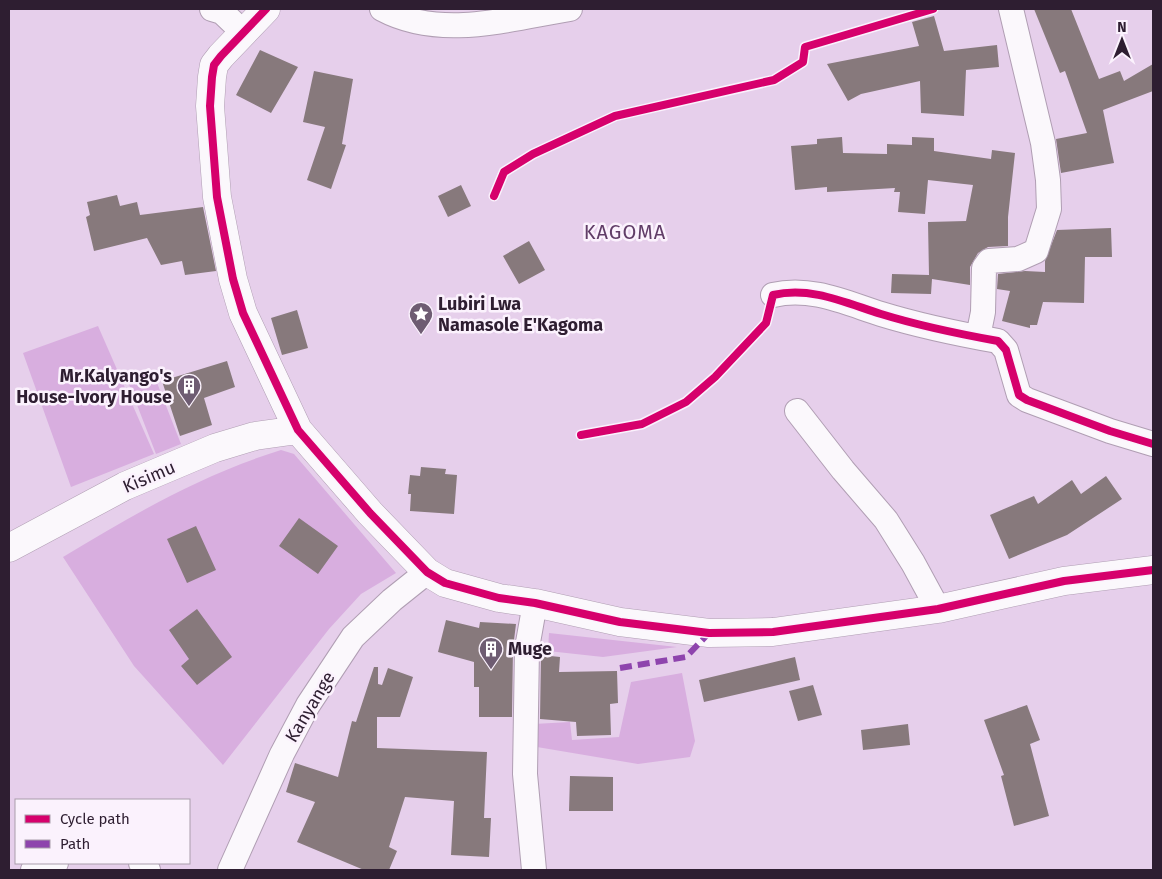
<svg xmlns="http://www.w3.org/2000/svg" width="1162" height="879" viewBox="0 0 1162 879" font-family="'Fira Sans',sans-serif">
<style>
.green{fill:#d8aedf}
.building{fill:#87797c}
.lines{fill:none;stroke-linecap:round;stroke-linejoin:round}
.minor-casing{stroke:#b09eb3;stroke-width:26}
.tertiary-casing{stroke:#b09eb3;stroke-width:29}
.minor{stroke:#fbf8fc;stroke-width:24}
.tertiary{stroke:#fbf8fc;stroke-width:28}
.quiet{stroke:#8e44ad;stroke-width:6;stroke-dasharray:12 6;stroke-linecap:butt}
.cycleway-casing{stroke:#fbf2fd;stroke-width:11}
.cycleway{stroke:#d6006c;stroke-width:8}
.labels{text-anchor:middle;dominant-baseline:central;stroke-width:5;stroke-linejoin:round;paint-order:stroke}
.poi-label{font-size:18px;font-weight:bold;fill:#2e1e31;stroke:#fbf2fd;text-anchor:start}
.street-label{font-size:18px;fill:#2e1e31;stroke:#fbf2fd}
.quarter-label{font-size:20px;letter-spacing:1px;fill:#613d68;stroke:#fbf2fd}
</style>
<rect width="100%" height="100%" fill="#e6cfeb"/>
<path class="green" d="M98,326L154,454L71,487L23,353Z
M152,370L181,444L156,454L127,379Z
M281,450L294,454L396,573L361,594L329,629L223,765L134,666L63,557C137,513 198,476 281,450Z
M549,633L677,647L603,657L548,651Z
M682,673L695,741L690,757L638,764L531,746L534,724L570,722L572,740L619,737L631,682Z"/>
<path class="building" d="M1034,9H1071L1099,79L1120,71L1124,81L1153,64V91L1103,110L1114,163L1061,173L1056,139L1087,133L1065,71L1060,73Z
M934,16L944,51L997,45L999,67L966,70L964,116L921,113L920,81L861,94L848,101L827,64L919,46L912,22Z
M260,50L298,67L271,113L236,95Z
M314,71L353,79L342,144L346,145L331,189L307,180L325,127L303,122Z
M842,137L843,153L887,154V144L912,145V137L934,138V151L991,159L992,150L1015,153L1008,217V246L988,247L978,253L970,267V285L932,279L931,294L891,293L892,274L929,275L928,222L966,221L973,185L928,180L925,214L898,212L900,192H894L895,188L827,192V187L795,190L791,146L817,144V139Z
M461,185L471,206L448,217L438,196Z
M117,195L120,206L137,202L140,215L203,207L216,271L185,275L182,261L161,265L147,238L94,251L86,217L90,215L87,202Z
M1111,228L1112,257H1085L1084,303L1043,302L1037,325H1030V328L1002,321L1010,291L997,289L998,274L1025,271L1045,272V261L1057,230Z
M529,241L545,270L519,284L503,256Z
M297,310L308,348L282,355L271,318Z
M227,361L235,387L204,398L212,425L180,436L162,381Z
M421,467L446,469L445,474L457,475L454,514L410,511L411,494H408L410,475L420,476Z
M1106,476L1122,499L1067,535L1009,559L990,515L1034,496L1038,504L1072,480L1081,494Z
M299,518L338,546L318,574L279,546Z
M196,526L216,570L187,583L167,539Z
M197,609L232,657L197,685L181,666L189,659L169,630Z
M446,620L479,628L480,622L516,624L513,648L512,717H479V687H474V662L438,652Z
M541,655L560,657L559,672L617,671L618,703L610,704L611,735L577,736L576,722L540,719Z
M795,657L800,680L704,702L699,680Z
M374,667H378V684L382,685L388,668L413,677L400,717H377V748L487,752L484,818H491L489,857L451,855L454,801L405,797L389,847L397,851L389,870H364L297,842L315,802L286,792L295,763L338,777L352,721L356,722Z
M813,685L822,715L798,721L789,691Z
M1027,705L1040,740L1030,744L1049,816L1014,826L1001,776L1004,775L984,720Z
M908,724L910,745L863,750L861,730Z
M570,776L613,777V811H569Z"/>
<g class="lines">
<g class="minor-casing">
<path id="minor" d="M212,9L222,12L243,32
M382,9C440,40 508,19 570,9
M773,295C811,286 846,303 881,314C920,326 959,334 998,341L1006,350L1019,395L1027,400L1110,431L1153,444
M978,337L983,312L984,268L989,261L1018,259L1036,251L1049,209L1048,180L1043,143L1011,9
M797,411L843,470L886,520L913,563L938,609
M141,863L148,870
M33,870L56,863
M230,870L282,754L308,705L353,637L392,600L427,572
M534,870L525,774L527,648L535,603"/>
</g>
<g class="tertiary-casing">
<path id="tertiary" d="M266,9L221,56L214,65L212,77L210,106L217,197L233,279L243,313L298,430L370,513L427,572L445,583L499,598L535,603L620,622L709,633L773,632L938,609L1064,581L1153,570
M9,548L125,486L215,448L255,436L298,430"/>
</g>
<use href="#minor" class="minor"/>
<use href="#tertiary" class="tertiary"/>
<path class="quiet" d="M620,668L686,657L709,633"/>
<g class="cycleway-casing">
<path id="cycleway" d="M266,9L221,56L214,65L212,77L210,106L217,197L233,279L243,313L298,430L370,513L427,572L445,583L499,598L535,603L620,622L709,633L773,632L938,609L1064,581L1153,570
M494,196L504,172L533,154L615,116L774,80L803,62L805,47L933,9
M581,435L642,424L686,402L715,377L766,323L773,295C811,286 846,303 881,314C920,326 959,334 998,341L1006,350L1019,395L1027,400L1110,431L1153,444"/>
</g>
<use href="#cycleway" class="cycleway"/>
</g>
<defs>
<g id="sight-pin" transform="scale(1.25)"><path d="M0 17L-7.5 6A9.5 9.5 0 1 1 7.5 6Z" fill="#6e5c72" stroke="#fbf2fd"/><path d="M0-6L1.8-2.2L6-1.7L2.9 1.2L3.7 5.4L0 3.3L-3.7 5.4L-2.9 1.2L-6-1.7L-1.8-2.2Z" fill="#fff"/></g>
<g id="building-pin" transform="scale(1.25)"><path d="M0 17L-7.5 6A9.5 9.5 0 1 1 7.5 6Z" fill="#6e5c72" stroke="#fbf2fd"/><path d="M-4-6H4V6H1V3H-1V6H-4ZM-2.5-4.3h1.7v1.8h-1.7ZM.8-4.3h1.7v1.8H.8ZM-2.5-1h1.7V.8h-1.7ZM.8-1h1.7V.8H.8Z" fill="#fff"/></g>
</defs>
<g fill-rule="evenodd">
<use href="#sight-pin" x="421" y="314"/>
<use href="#building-pin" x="189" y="386"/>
<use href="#building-pin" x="491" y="649"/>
</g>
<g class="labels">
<g class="poi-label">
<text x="438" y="304">Lubiri Lwa<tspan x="438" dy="21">Namasole E'Kagoma</tspan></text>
<text x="172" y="376" text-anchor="end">Mr.Kalyango's<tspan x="172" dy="21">House-Ivory House</tspan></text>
<text x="508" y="649">Muge</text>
</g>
<g class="street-label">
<text transform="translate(149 477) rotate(-23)">Kisimu</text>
<text transform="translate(310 707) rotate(-59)">Kanyange</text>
</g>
<g class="quarter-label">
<text x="625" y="232">KAGOMA</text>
</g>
</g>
<rect width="1162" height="879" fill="none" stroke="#2e1e31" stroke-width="20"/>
<rect x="15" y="799" width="175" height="65" fill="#fbf2fd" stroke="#a99dab"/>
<rect x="25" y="815" width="25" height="8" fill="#d6006c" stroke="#a99dab"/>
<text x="60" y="824" font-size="15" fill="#2e1e31">Cycle path</text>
<rect x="25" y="840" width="25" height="8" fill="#8e44ad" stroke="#a99dab"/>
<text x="60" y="849" font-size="15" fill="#2e1e31">Path</text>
<g transform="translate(1122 40)" stroke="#fbf2fd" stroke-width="4" paint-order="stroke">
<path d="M0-4L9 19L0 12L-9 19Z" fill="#2e1e31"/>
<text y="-8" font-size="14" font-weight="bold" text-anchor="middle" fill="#2e1e31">N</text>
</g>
</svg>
